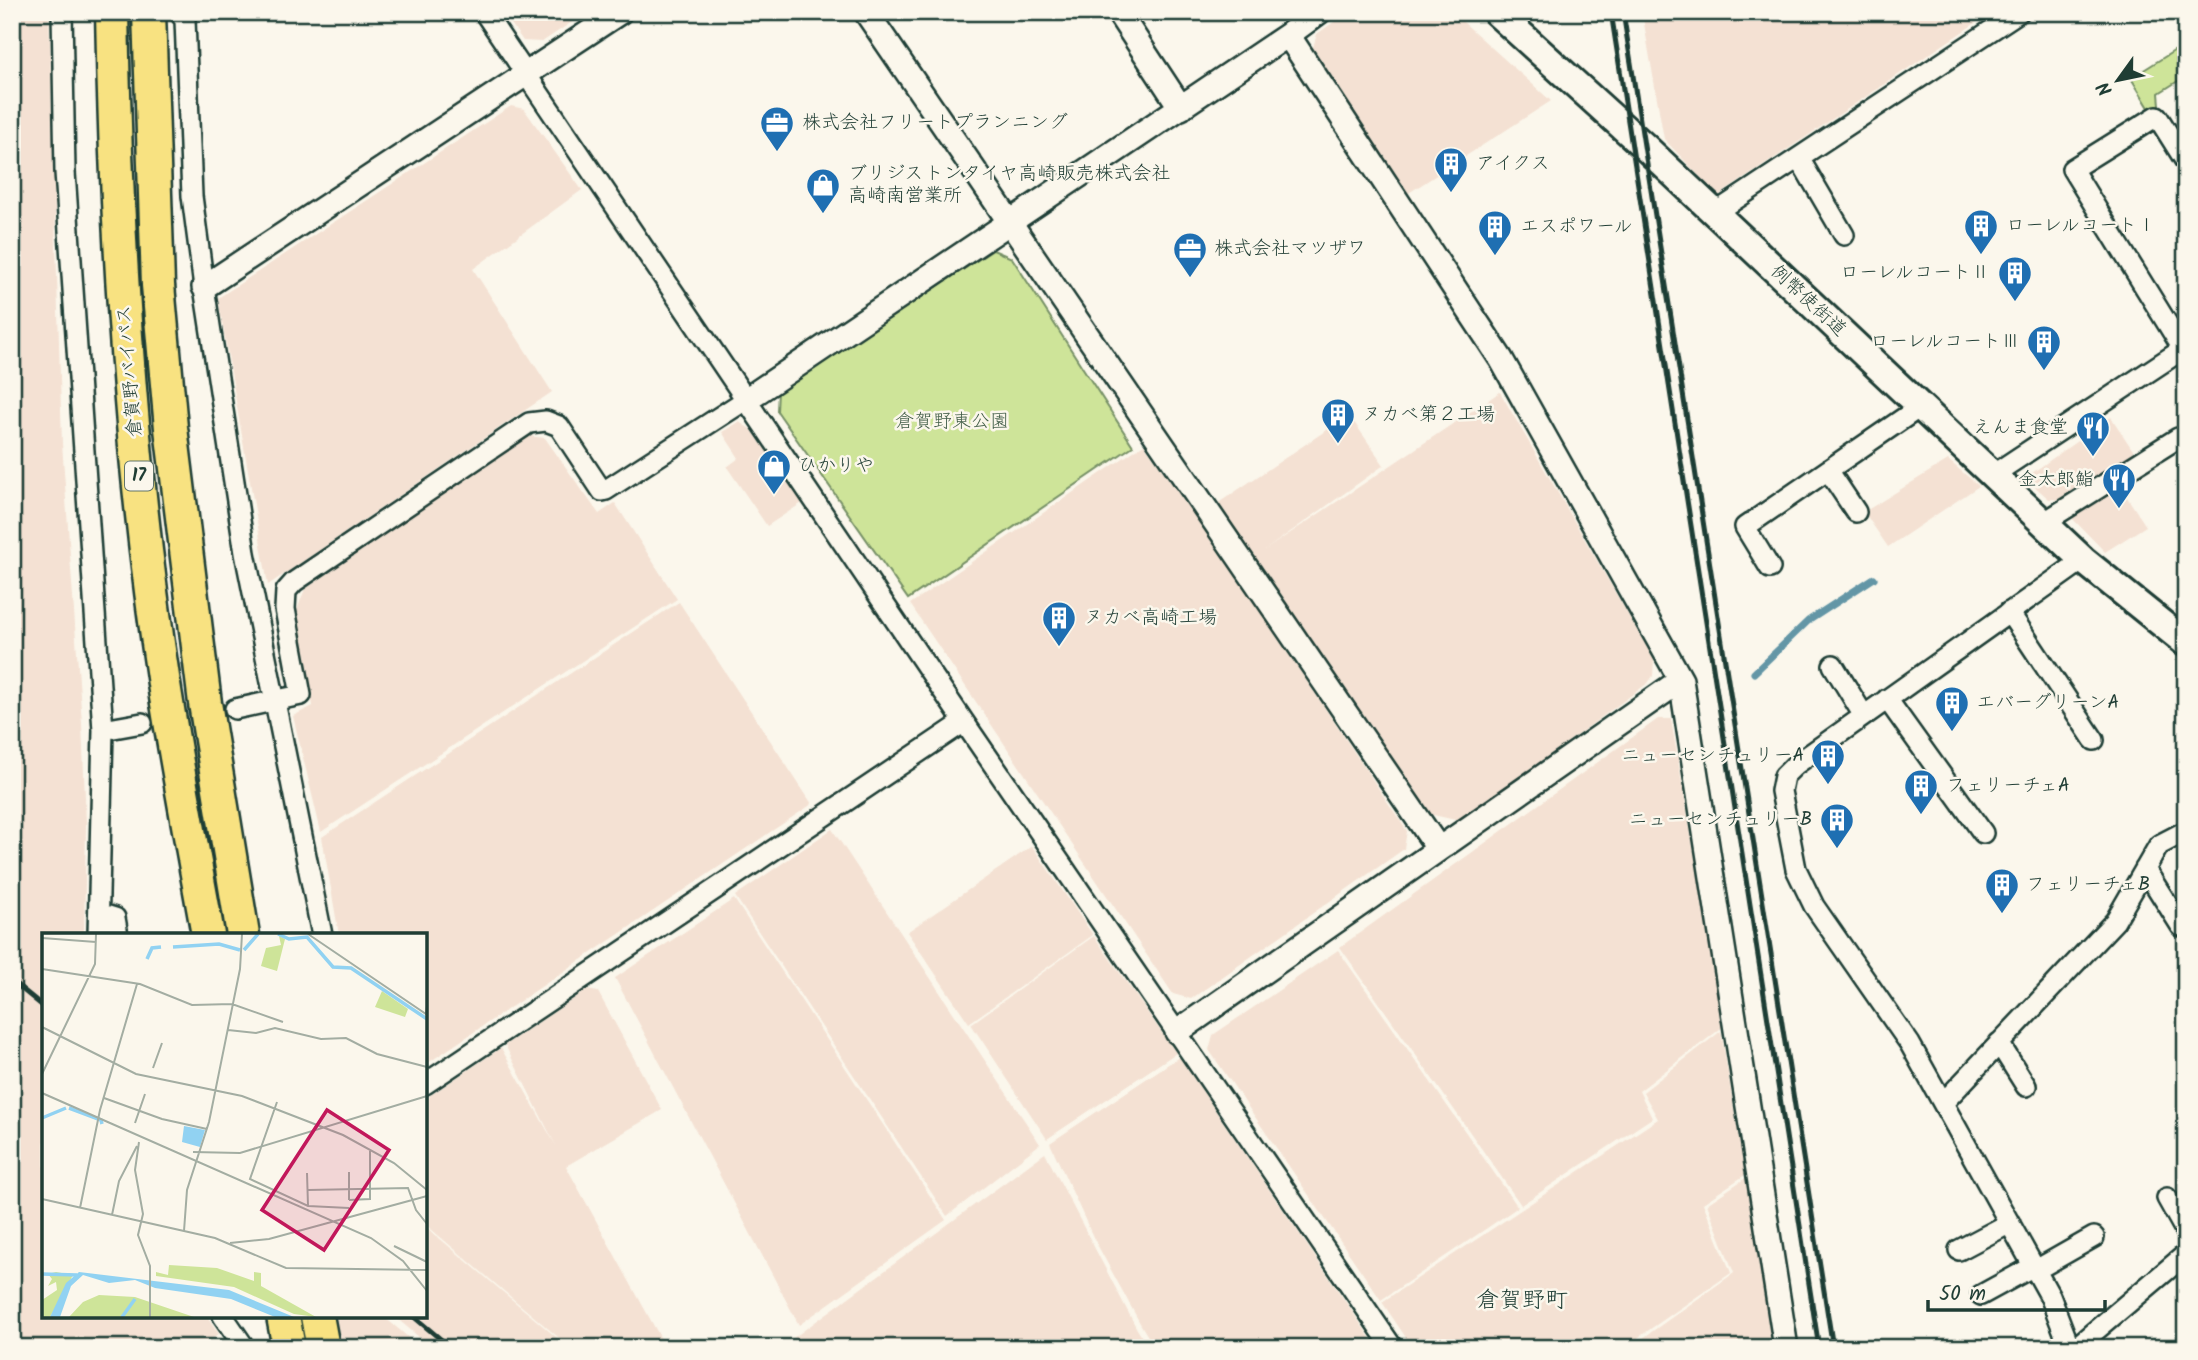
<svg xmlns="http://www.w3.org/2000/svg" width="2198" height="1360" viewBox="0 0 2198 1360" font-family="Kalam,'Klee One',sans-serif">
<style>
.built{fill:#f4e1d3}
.green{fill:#cee499;stroke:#769066;stroke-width:2}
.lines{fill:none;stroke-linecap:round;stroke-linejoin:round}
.stream{stroke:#6396a6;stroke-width:7}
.minor-tunnel{stroke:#cfd2c7;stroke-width:19;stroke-dasharray:19 10;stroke-linecap:butt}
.minor-casing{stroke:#1f3d34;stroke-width:24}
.tertiary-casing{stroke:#1f3d34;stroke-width:28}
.secondary-casing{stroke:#1f3d34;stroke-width:32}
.trunk-casing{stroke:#1f3d34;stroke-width:37}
.minor{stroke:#fbf7ec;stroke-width:19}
.tertiary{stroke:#fbf7ec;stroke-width:23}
.secondary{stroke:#fbf7ec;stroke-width:26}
.trunk{stroke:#f8e281;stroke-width:32}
.rail{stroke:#1f3d34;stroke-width:5}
.labels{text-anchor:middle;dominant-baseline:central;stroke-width:5;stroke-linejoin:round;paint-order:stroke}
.shield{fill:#fbf7ec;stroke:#61756b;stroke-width:2}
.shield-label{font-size:18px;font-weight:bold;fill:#1f3d34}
.poi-label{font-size:19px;fill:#1f3d34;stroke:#fbf7ec;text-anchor:start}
.street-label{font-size:19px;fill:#1f3d34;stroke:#fbf7ec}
.park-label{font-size:19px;fill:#425e48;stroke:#fbf7ec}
.quarter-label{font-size:23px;fill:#1f3d34;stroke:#fbf7ec}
.inset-river{fill:none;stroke:#91d2f2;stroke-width:3.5}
.inset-road{fill:none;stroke:#a3ada2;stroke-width:2}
.view{fill:#c2185b;fill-opacity:0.15;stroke:#c2185b;stroke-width:3.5}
.inset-edge{fill:none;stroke:#1f3d34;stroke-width:3.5}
</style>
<rect width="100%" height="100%" fill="#fbf7ec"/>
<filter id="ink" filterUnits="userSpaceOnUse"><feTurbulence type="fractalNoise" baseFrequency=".0143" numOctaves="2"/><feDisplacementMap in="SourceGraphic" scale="14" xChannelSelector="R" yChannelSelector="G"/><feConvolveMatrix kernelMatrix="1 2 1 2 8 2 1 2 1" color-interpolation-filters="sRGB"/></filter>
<g filter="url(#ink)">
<path class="built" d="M12,12H49L62,443L82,723L86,824L84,935H44V1316H207L219,1334L199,1348H12Z
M503,12H587L542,42L523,41Z
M1348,12H1452L1551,101L1404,196L1311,54L1317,34Z
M1642,12H1992L1718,196L1664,139Z
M511,106L524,109L582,190L473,269L552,392L268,585L218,298Z
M1500,392L1654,660L1653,676L1648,683L1460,821L1429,814L1253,557L1234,572L1407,831L1404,849L1191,999L1173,994L910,604L1144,444L1196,518L1349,415L1384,465L1265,550Z
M2111,417L2136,455L2062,500L2049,499L2025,478Z
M739,422L752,430L802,503L767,526L727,467L739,458L722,432Z
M528,436L545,438L599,514L615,503L677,599L321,832L293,716L313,706L297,610L305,589Z
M1948,460L1979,486L1888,547L1864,512Z
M2119,485L2146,526L2105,552L2070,516Z
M679,602L812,804L425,1065V935H339L322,837Z
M1658,719H1671L1724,1026L1639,1091L1652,1118L1521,1205L1340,947Z
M832,829L1040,1144L947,1216L735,896Z
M1032,846L1093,935L969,1023L907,932Z
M734,899L946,1220L799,1325L615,978Z
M1094,936L1176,1053L1047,1139L971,1024Z
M1338,950L1518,1207L1381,1300L1209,1050L1213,1035Z
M587,990L598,992L662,1110L566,1166L666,1348H571L425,1224V1099L501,1048L556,1146L505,1045Z
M1721,1031L1745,1175L1703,1203L1731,1273L1623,1348H1413L1382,1302L1658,1119L1643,1092Z
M1179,1057L1377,1348H1155L1141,1325L1093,1237L1050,1143Z
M1045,1153L1137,1329L1149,1348H752L792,1339Z
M1747,1177L1773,1348H1629L1734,1273L1707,1204Z
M425,1226L569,1348H432L394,1316H425Z
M334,1316H383L421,1348H340Z"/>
<path class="green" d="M2177,49L2186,62V76L2159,93L2160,105L2151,111L2131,78Z
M993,250L1012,258L1133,446L908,599L777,411L778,391Z"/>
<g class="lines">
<path class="stream" d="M1754,673L1808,621L1874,578"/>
<path class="minor-tunnel" d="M142,723L235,709"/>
<g class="minor-casing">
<path id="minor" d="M62,12L65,172L103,730L98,935
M179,12L185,20L192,196L204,287L245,553L322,935
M484,12L964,722L1393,1348
M1799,158L1844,235
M1715,213L2019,12
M2183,349L2072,169L2157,116L2186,162
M1828,470L1856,512
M1991,476L2186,347
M2043,523L2178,438
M1770,568L1745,527L1920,407
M2009,612L2094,740
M1833,665L1864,716
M1887,699L1983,833
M235,709L301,695L285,609L286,591L294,582L529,423L546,421L559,426L602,491L606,490L747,399
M103,730L142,723
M2145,869L2181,926
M99,913L115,918L118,935
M1999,1043L2026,1086
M425,1084L964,722
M1943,1103L2115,921L2159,845L2186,831
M2167,1198L2186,1232
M1959,1250L2010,1223
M2036,1270L2094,1237
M1981,1295L2034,1266
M223,1316L245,1348
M2070,1348L2050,1296L1910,1044L1814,906L1796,869L1781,791L1784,776L1795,765L2083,560
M2075,1348L2186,1254"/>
</g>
<g class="tertiary-casing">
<path id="tertiary" d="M866,12L1438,848
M1118,12L1181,108
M1288,35L1501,359L1681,680L1786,1348
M204,287L620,12
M747,399L1288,35L1319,12
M1177,1032L1681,680"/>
</g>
<g class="secondary-casing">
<path id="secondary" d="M1496,12L1645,147L2083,560L2186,643"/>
</g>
<g class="trunk-casing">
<path id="trunk" d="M112,12C116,236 130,462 164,684C177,768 193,851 208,935
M149,12L158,285L171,428L205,703L243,935
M283,1316L289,1348
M317,1316L323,1348"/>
</g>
<use href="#minor" class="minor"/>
<use href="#tertiary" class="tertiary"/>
<use href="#secondary" class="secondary"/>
<use href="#trunk" class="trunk"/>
<path class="rail" d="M1611,12L1819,1348
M1623,12L1833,1348
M12,981L44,1007
M413,1316L451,1348"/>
</g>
</g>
<defs>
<g id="office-pin" transform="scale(1.75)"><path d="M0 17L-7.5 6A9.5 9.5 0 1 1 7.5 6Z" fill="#1f6fb2" stroke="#fbf7ec"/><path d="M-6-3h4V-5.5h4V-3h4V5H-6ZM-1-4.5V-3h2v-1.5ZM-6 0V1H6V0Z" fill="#fff"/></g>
<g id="building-pin" transform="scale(1.75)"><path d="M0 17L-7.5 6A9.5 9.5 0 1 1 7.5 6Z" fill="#1f6fb2" stroke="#fbf7ec"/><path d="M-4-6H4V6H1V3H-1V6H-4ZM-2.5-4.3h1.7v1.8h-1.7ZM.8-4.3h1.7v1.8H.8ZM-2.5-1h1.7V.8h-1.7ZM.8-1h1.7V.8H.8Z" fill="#fff"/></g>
<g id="shop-pin" transform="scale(1.75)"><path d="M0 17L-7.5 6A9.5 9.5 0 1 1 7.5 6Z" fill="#1f6fb2" stroke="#fbf7ec"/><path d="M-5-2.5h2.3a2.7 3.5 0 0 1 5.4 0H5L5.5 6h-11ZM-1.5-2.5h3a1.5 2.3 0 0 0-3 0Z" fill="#fff"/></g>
<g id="restaurant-pin" transform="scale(1.75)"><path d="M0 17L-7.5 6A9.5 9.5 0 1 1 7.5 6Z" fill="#1f6fb2" stroke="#fbf7ec"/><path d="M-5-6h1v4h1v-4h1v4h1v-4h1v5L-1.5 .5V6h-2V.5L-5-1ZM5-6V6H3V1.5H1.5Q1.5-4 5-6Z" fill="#fff"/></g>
</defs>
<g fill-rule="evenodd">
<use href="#office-pin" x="777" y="123"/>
<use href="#building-pin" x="1451" y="164"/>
<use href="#shop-pin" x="823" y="185"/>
<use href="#building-pin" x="1981" y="226"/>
<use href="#building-pin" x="1495" y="227"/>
<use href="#office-pin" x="1190" y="249"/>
<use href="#building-pin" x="2015" y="273"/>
<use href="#building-pin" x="2044" y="342"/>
<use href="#building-pin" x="1338" y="415"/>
<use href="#restaurant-pin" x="2093" y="428"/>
<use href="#shop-pin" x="774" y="466"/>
<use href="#restaurant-pin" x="2119" y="480"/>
<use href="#building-pin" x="1059" y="618"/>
<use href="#building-pin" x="1952" y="703"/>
<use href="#building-pin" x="1828" y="756"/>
<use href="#building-pin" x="1921" y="786"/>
<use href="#building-pin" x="1837" y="820"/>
<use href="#building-pin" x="2002" y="885"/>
</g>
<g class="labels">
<rect class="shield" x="125" y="461.5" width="28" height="29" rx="5"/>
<g class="shield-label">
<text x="139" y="476">17</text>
</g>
<g class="poi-label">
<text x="802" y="123">株式会社フリートプランニング</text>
<text x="1476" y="164">アイクス</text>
<text x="848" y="174">ブリジストンタイヤ高崎販売株式会社<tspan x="848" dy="22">高崎南営業所</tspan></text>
<text x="2006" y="226">ローレルコートⅠ</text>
<text x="1520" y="227">エスポワール</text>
<text x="1214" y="249">株式会社マツザワ</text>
<text x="1990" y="273" text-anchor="end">ローレルコートⅡ</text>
<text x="2020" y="342" text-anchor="end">ローレルコートⅢ</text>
<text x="1362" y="415">ヌカべ第２工場</text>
<text x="2068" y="428" text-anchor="end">えんま食堂</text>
<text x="798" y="466">ひかりや</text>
<text x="2094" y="480" text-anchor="end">金太郎鮨</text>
<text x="1084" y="618">ヌカべ高崎工場</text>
<text x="1976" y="703">エバーグリーンA</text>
<text x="1804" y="756" text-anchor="end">ニューセンチュリーA</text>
<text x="1946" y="786">フェリーチェA</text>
<text x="1812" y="820" text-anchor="end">ニューセンチュリーB</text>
<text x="2026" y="885">フェリーチェB</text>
</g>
<g class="street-label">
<text transform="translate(1808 301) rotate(43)">例幣使街道</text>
<text transform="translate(130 371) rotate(-95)">倉賀野バイパス</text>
</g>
<g class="park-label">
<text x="952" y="422">倉賀野東公園</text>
</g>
<g class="quarter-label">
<text x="1522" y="1301">倉賀野町</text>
</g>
</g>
<g transform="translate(42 933)">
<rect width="385" height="385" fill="#fbf7ec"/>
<path d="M237,3L243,6L235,38L219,33L224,15L239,12ZM340,58L366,76L363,84L333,74ZM127,332L175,335L212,348V339L219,340V353L274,384L252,381L192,354L114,343V339L126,342ZM14,339L31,342L8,384H0V367L15,357L14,349L6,353L10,346L6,341ZM57,362L93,364L152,384H27L41,369Z" fill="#cee499"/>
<path d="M142,193L163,197L158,214L140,209ZM37,339L187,357L252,384H233L189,366L113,355L93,347L67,350L41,342L29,353L18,384H8L24,350Z" fill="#91d2f2"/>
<path class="inset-river" d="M236,1L247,6L265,4L291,34L309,35L385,86M131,14L177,11L198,17M202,17L216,1M105,26L110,15L119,14M27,175L59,187L60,191M0,185L24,175M0,341L35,342M80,384L93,366"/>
<path class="inset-road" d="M266,1L384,81L385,73M0,5L54,9M0,36L98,51L150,72L190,71L241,89M0,94L94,141L200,163L301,202L352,230L385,257M186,97L214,100L233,95L279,106L304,105L335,121L385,134M111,135L120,110M0,141L53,31L54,1M0,160L329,305L361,328L385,358M62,165L120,186L165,196M235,169L208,246L266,273L307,275M93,190L103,161M97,209L93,237L101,281L96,302L108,333V384M151,219L198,220L385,163M307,239V267M265,240L266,273M266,257L366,255L374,277L385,291M0,266L173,305L244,335L385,337M307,267L328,266V218M38,275L58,177L95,51M70,282L77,248L95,213M142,298L145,257L167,189L198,36L200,1M188,310L227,306L385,263M352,313L385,329"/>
<path class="view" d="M285,177L347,217L282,317L220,277Z"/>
<rect width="385" height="385" class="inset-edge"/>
</g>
<rect width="2198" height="1360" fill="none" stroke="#fbf7ec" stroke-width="42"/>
<rect x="21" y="21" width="2156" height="1318" fill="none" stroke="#1f3d34" stroke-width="2.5" filter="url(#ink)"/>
<g transform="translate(2118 80) rotate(237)" stroke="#fbf7ec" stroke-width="5" paint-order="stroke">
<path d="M0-5L12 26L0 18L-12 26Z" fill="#1f3d34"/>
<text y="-10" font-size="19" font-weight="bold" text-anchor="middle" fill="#1f3d34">N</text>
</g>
<path d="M1928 1300v10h177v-10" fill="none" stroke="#1f3d34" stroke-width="3.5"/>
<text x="1939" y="1300" font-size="21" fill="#1f3d34" stroke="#fbf7ec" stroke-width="5" paint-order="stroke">50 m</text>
</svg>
